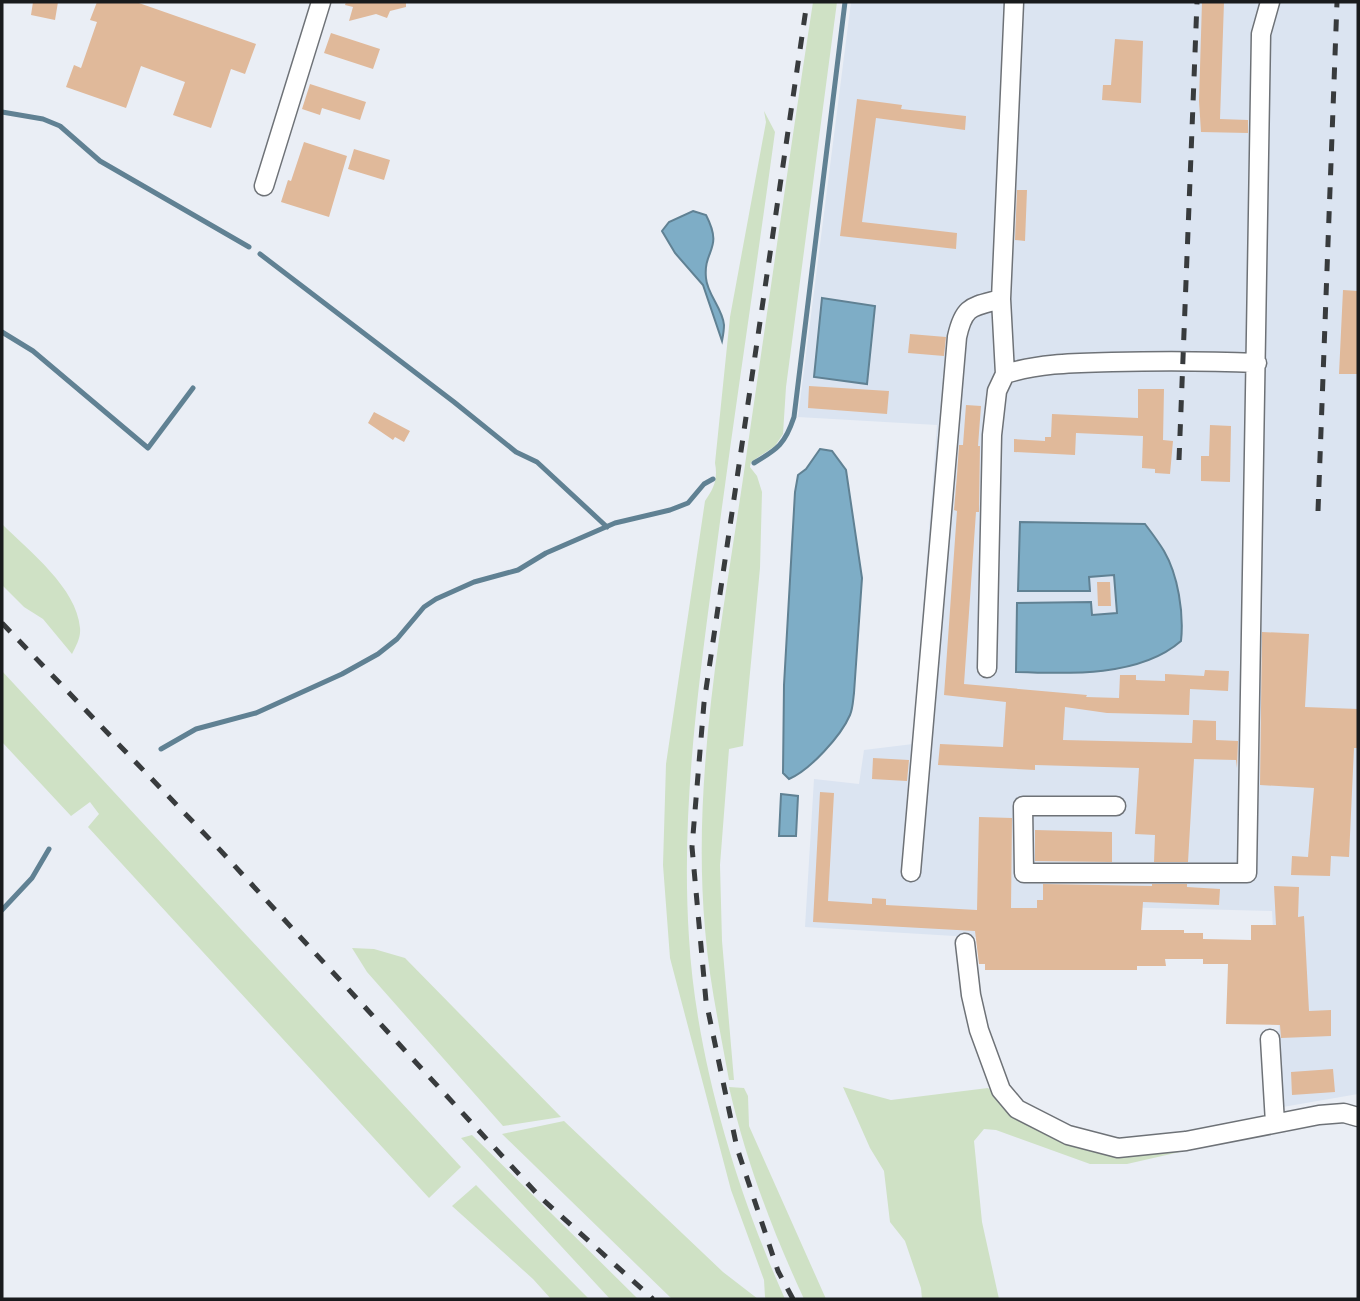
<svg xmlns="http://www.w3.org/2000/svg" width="1360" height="1301" viewBox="0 0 1360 1301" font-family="'Noto Sans',sans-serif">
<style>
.built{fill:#dbe4f1}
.green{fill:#cfe1c5}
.water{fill:#7eadc6;stroke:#608193;stroke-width:2}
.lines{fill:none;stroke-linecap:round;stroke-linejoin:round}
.stream{stroke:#608193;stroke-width:5}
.building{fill:#e0b99a}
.minor-casing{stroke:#6e7277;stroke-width:21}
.minor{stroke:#fff;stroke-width:18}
.rail{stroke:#383b3d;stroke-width:5;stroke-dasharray:12 12;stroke-linecap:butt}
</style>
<rect width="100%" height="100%" fill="#eaeef5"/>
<path class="built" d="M851,2H1358V1094L1277,1108L1274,1032L1279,1031L1272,911L1112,907L1084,937H971L805,927L814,779L859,784L864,750L913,744L937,425L798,417Z"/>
<path class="green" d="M813,2H837L786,387L783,434L775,446L751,462L750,467L757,476L762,492L760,568L743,746L729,749L720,865L722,941L734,1080H729C720,1030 709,980 705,929C691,770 725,608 747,451C769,301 790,151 813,2Z
M764,111L775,132C755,279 732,427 713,575C697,696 681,815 689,938C696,1057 736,1190 785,1299H766L765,1297L764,1280L731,1190L670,958L663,865L666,764L705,501C714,488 718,479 715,463L730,317L766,122Z
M2,524C29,551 77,588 80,628C81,638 76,646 72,654L43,619L24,607L2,585Z
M2,671L461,1167L429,1198L88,827L99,814L90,802L71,816L2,742Z
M352,948L374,949L405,958L561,1117L503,1126L367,972Z
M729,1087L744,1088L748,1096L749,1126L826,1299H804C772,1230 746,1161 729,1087Z
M843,1087L891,1100L988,1088L998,1097L1001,1105L1052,1135L1077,1146L1320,1120L1127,1164H1090L996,1130L984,1129L974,1141L982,1222L999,1299H922L921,1288L905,1241L890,1222L884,1171L870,1148Z
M564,1121L723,1272L758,1299H672L502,1134Z
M472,1135L638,1299H610L461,1138Z
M476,1185L589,1299H551L533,1279L452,1206Z"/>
<path class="water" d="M693,211L706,215C724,250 703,249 706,278C707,294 723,309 724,325C724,330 723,336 722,341L703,285L675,253L662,231L669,222Z
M822,298L875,306L867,384L814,377Z
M820,449L832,451L846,470L862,578L854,693C853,700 853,708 850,715C841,736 810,770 789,779L783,773L784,685L795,492L798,475L806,469Z
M1020,522L1145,524C1151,532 1158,541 1164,551C1178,575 1184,613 1181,641C1140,677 1068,674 1016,672L1017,603L1091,602L1092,615L1117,613L1114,575L1089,577L1090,591H1018Z
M781,794L798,796L796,836H779Z"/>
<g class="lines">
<path class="stream" d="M2,112L43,119L60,126L100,161L249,247
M260,254L454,402L516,452L537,462L607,527
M2,332L33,351L148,448L193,388
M754,463C778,449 785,444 794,417L845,2
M161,749L196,729L256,713L342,674L378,654L397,639L424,607L436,599L474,582L518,570L546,553L615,523L670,510L688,503L704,484L713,479
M2,910L32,878L49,849"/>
</g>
<path class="building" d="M33,2H58L55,20L31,15Z
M97,2H136L256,44L245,74L231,69L211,128L173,115L185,82L141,66L126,108L66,87L74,65L81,68L97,22L90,20Z
M346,2H406V7L390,11L387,18L376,14L349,21L353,7L345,5Z
M1202,2H1224L1220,119L1248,120V133L1201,132L1199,101Z
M331,33L380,49L373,69L324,53Z
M1115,39L1143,41L1141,103L1102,100L1103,85H1111Z
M310,84L366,102L360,120L322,108L320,115L302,109Z
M857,99L902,105L901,109L966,116L965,130L876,118L862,222L957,233L956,249L840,236Z
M304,142L347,156L329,217L281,202L288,180L291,181Z
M354,149L390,160L384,180L348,169Z
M1017,190H1027L1025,241L1015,240Z
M1343,290L1358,291V374H1339Z
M910,334L946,337L944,356L908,353Z
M809,386L889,391L887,414L808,408Z
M1138,389H1164L1163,440L1173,441L1170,474L1155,473V469L1142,468L1143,436L1076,433L1075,455L1014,452V439L1045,441V437H1051L1052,414L1138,418Z
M966,405L981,406L978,446H980L979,512H976L964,684L1087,695L1086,697L1119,698L1120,675H1136V680L1165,681V674L1204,676L1205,670L1229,671L1228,691L1190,689L1189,715L1107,713L1065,707L1063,740L1192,743L1193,720L1216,721V740L1238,741L1237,768L1236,760L1194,759L1188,862H1154L1155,835L1135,834L1139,768L1035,765V770L938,765L940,744L1003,747L1006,702L944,695L957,511L954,510L957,475L959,445H963Z
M374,412L410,431L404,442L395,437L393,440L368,423Z
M1210,425L1231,426L1230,482L1201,481V456H1209Z
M1097,582H1110L1111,606H1098Z
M1262,632L1309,634L1305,707L1358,709V748H1354L1349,857L1331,856L1330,876L1291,875L1292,856L1308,857L1314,788L1260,785Z
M873,758L909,760L907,781L872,779Z
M820,792L834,793L828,901L872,904V898L886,899V905L977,910L979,817L1012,818L1011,908H1037V900H1043V884L1152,886V884H1187V887L1220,889L1219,905L1143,902L1141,930H1184V933H1203V939L1251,940V925H1276L1274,886L1299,887L1298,917L1304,916L1309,1011L1331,1010V1036L1281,1038L1280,1025L1226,1024L1228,964H1203V959H1165L1166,966H1137V970H985V964H979L975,931L813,922Z
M1035,830L1112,832V862L1035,861Z
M1333,1069L1335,1092L1292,1095L1291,1072Z"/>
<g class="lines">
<g class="minor-casing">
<path id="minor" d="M264,186L321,2
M1005,374C1040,363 1075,363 1112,362C1160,361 1208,361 1257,363
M987,668L992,435L997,391L1005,374L1001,299L1014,2
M1116,806H1023L1024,873H1247L1261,34L1270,2
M911,872L957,337C964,305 972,307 1001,299
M965,943L971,995L979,1030L1001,1090L1017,1109L1068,1135L1118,1148L1186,1141L1319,1115L1344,1113L1358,1117
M1270,1039L1275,1123"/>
</g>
<use href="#minor" class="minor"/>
<path class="rail" d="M1179,460L1197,2
M1318,511L1337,2
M2,623L220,850L540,1197L653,1299
M793,1299L778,1271L737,1148L706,1001L692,847L704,703L807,2"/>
</g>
<rect width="1360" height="1301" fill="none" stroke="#191b1d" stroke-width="7"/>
</svg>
